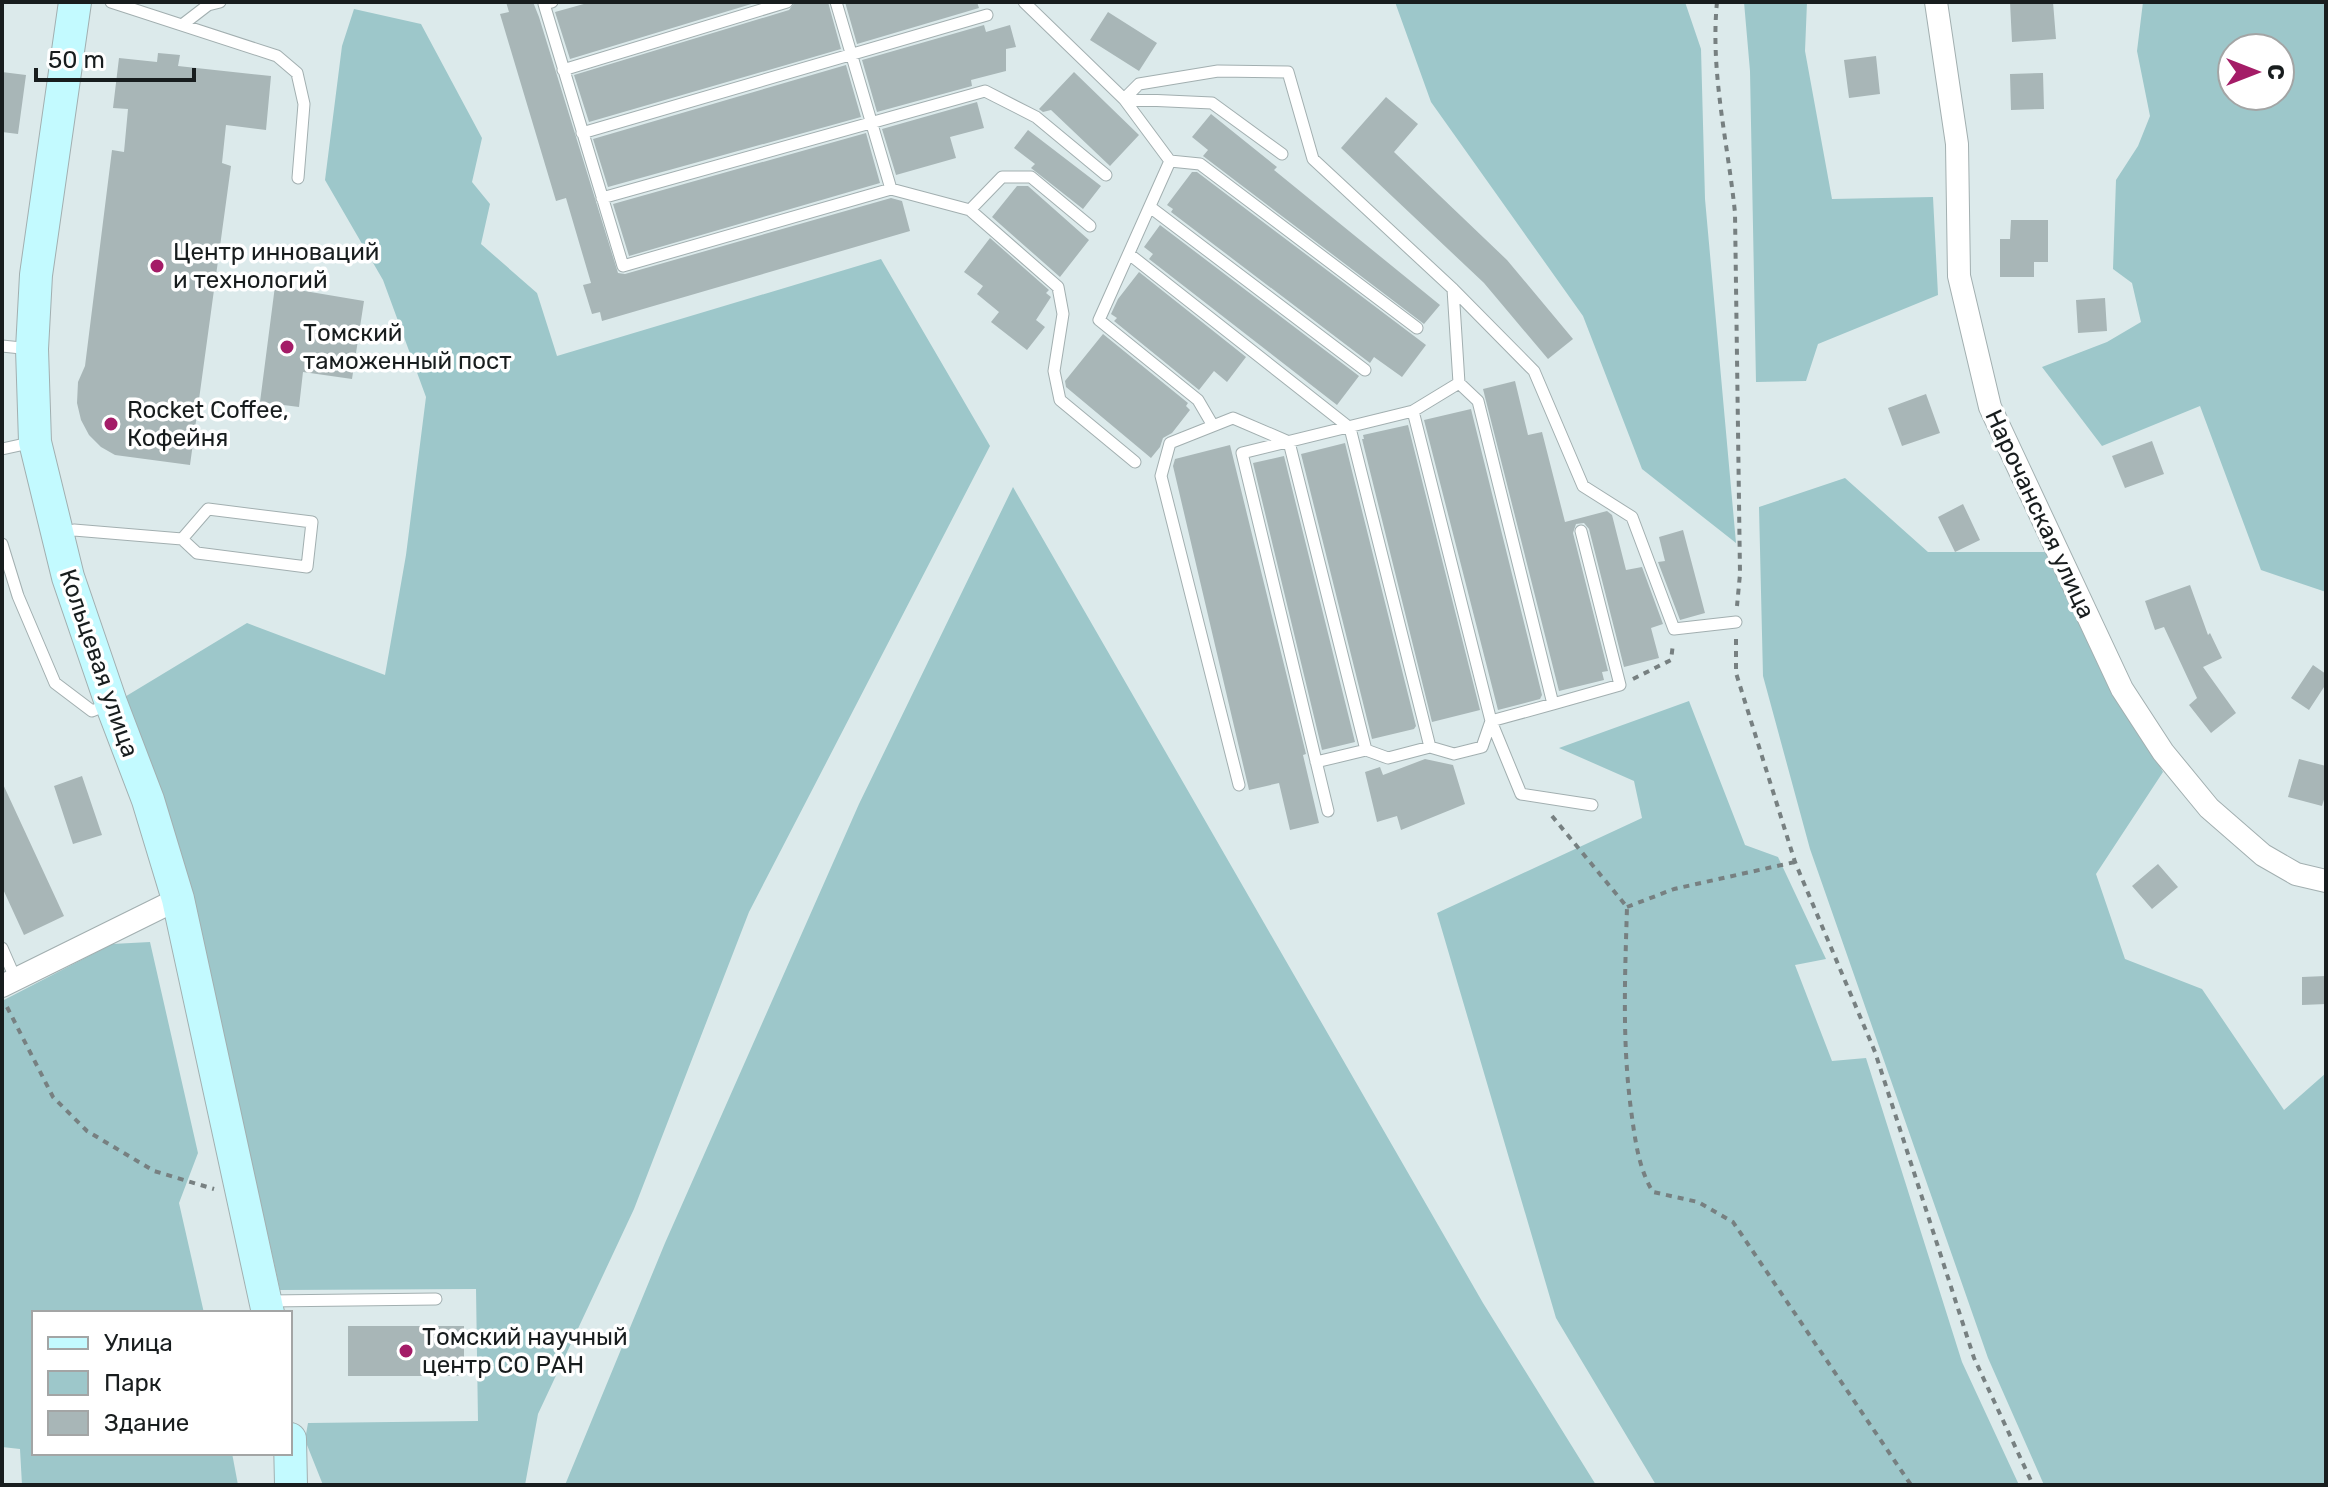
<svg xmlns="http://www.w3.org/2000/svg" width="2328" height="1487" viewBox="0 0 2328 1487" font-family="Rubik,sans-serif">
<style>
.green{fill:#9dc7ca;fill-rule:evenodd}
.building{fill:#a8b6b7}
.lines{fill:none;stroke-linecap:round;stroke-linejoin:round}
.lane-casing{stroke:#a2afb0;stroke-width:13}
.street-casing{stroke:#a2afb0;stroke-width:24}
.secondary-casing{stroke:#a2afb0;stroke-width:34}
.path{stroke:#778081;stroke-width:4;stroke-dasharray:6 6;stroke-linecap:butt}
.lane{stroke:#fff;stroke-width:11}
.street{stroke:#fff;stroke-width:22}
.secondary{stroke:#c3faff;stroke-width:32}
.poi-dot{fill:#a41c67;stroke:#fff;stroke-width:3}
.labels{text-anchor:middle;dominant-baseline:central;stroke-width:7;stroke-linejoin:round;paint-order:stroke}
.poi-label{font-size:24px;fill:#181d1e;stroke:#fff;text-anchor:start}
.street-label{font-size:24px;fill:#181d1e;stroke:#fff}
</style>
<rect width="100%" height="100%" fill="#dceaeb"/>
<path class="green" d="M1395,2H1685L1701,49L1705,199L1736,543L1642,469L1583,316L1431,102Z
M1744,2H1807L1805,51L1832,199L1933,197L1938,295L1818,344L1806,381L1756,382L1750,71Z
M2143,2H2326V592L2261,570L2200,406L2102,446L2042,367L2107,342L2141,322L2132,283L2113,269L2116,180L2138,146L2150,116L2137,51ZM2280,48V96H2232V48Z
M354,9L421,24L482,138L472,182L490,204L481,244L537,293L557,356L881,259L990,446L749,912L634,1209L538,1414L525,1485H323L305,1440L308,1423L478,1421L476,1289L280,1290L192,892L123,698L247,623L385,675L406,555L426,397L383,280L325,180L342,46Z
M1845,478L1928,552H2046L2163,772L2096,874L2125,959L2202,989L2284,1110L2326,1073V1485H2044L1988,1358L1810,849L1763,676L1759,507Z
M1013,487L1483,1303L1596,1485H565L665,1243L859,804Z
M1689,701L1745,845L1778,857L1826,959L1795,965L1832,1061L1866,1058L1962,1362L2019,1485H1656L1556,1318L1437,913L1642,818L1634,781L1559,748Z
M150,942L198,1153L179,1203L204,1313H34V1453H232L238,1485H22L20,1449L2,1447V1001L112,944Z"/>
<path class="building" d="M506,2H533L539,17L618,273L625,274L891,198L902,201L910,231L602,321L600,312L592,314L583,285L591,283L566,198L556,201L500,14L509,12Z
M591,2H758L570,59L555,12Z
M795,2H828L841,49L589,122L574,75L789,10Z
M845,2H977L979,8L857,44Z
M2010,2H2053L2056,39L2012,42Z
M1108,12L1157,43L1139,71L1090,40Z
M984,25L986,32L1010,25L1016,47L1006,49V71L971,80L972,86L877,112L862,60Z
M158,53L180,55L178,66L271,76L266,130L226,125L222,163L231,166L190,465L115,455L101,447L89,435L81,420L77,403L78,382L85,366L112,150L124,152L128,109L113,108L119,58L157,62Z
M1876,56L1880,94L1849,98L1844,60Z
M846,65L861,117L608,187L593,139Z
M2,72L26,75L18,134L2,132Z
M1074,72L1139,135L1110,166L1051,110L1043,112L1039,109Z
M2043,73L2044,109L2011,110L2010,74Z
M1386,97L1418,124L1394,152L1507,260L1573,339L1548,359L1484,283L1341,148Z
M977,102L984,128L950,137L956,158L896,175L882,129Z
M1211,114L1277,167L1274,170L1440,305L1424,324L1203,156L1208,150L1192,137Z
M1028,130L1101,186L1083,209L1031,168L1035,164L1014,148Z
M866,133L880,183L629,256L613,204Z
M1192,172H1197L1426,345L1402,377L1374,357L1370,363L1171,212L1173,209L1167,205Z
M1017,186H1028L1089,240L1060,277L992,217Z
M2011,220H2048V262H2034V277H2000V239H2010Z
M1160,225L1359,376L1337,405L1149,259L1153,254L1144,247Z
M990,238L1049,290L1046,293L1051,297L1036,320L1045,327L1027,350L991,322L999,312L977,294L983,286L964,272Z
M1139,272L1246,357L1227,382L1214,371L1199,390L1114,321L1117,318L1111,314L1118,299Z
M275,286L364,301L352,379L303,372L299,407L260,402Z
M2105,298L2107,331L2078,333L2076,300Z
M1103,334L1188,403L1186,406L1190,410L1172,433L1163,438L1160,447L1151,458L1066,387L1065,381Z
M1515,381L1528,435L1542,432L1565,522L1607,511L1612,515L1626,570L1642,567L1663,624L1651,628L1659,658L1624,667L1589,529L1584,523L1576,524L1573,533L1608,671L1602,672L1604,680L1559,691L1483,389Z
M1926,394L1940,433L1902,446L1888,408Z
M1471,409L1542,695L1540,699L1498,710L1424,420Z
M1408,425L1480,710L1432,722L1362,439H1364L1363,435Z
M2152,441L2164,474L2125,488L2112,456Z
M1345,443L1416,726L1414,729L1372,739L1301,454Z
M1230,445L1306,754L1303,755L1319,823L1290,830L1279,783L1249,790L1173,466L1175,459Z
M1284,456L1355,742L1322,750L1253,463Z
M1963,504L1980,540L1955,552L1938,517Z
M1683,530L1705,613L1680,620L1658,562L1665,561L1659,537Z
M2190,585L2208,635L2210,633L2222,658L2203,667L2236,713L2211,733L2189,705L2197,698L2164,627L2155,630L2145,601Z
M2313,665L2326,674V684L2309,710L2291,698Z
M1425,759L1453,765L1465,804L1401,830L1397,816L1377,822L1365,772L1380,767L1383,775Z
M2299,759L2326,766V793L2322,806L2288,797Z
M82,776L102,835L73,844L54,786Z
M2,782L64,916L24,935L2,887Z
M2158,864L2178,887L2152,909L2132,886Z
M2326,976V1004L2302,1005V977Z
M348,1326H464V1376H348Z"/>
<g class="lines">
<g class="lane-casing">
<path id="lane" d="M111,2L277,56L297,73L304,104L298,178
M552,2L544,4L623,266L891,189L836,2
M1024,2L1124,99L1170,161L1099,320L1198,400L1212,424
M182,25L208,5L220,2
M563,70L787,2
M1124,99L1139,84L1218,71L1288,72L1313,159L1453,289L1534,371L1583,486L1632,517L1674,629L1736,622
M1124,99L1212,103L1282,154
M582,133L987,15
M1170,161L1200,164L1417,328
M891,189L970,210L1058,287L1063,314L1054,371L1060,400L1135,462
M602,198L985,91L1036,117L1106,175
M1150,207L1365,370
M970,210L1002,177H1031L1090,226
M1129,254L1350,428L1430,747
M2,346L31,349
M1459,383L1478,401L1553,704L1491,721
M1413,411L1491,721L1521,794L1592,805
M2,449L34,442
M62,533L74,530L182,539L197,553L307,567L312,522L208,509L182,539
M2,544L18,596L55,683L92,711L107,705
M1553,704L1620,685L1581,531
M1366,750L1388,758L1430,747L1454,754L1482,747L1491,721
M1239,785L1161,476L1170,443L1233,418L1289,442L1366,750L1316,762
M1328,811L1242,453L1413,411L1459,383L1453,289
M2,948L16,980
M269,1301L436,1299"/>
</g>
<g class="street-casing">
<path id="street" d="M1936,2L1957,144L1959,276L1990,407L2122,689L2163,752L2209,808L2263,855L2296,874L2326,881
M2,986L178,899"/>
</g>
<g class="secondary-casing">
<path id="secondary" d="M75,2L36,275L32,349L35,442L68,577L111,703L148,800L178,899L268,1313
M290,1439L291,1485"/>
</g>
<path class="path" d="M1717,2C1710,73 1728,143 1735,213L1740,574L1737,606
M1736,639V673L1795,862L1875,1052L1974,1358L2033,1485
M1633,679L1671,660L1673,644
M1552,816L1627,907C1625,975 1622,1041 1631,1110C1635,1138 1638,1168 1653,1192L1698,1202L1733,1222L1911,1485
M1627,907L1674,889L1795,862
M7,1007L53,1097L87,1131L154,1171L214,1189"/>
<use href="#lane" class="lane"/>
<use href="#street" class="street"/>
<use href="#secondary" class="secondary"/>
</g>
<g class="poi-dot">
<circle cx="157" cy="266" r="8"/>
<circle cx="287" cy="347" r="8"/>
<circle cx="111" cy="424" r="8"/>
<circle cx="406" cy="1351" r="8"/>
</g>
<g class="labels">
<g class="poi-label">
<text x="173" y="252">Центр инноваций<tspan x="173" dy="28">и технологий</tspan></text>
<text x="303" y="333">Томский<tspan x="303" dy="28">таможенный пост</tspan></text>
<text x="127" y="410">Rocket Coffee,<tspan x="127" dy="28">Кофейня</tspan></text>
<text x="422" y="1337">Томский научный<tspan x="422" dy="28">центр СО РАН</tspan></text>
</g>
<g class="street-label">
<text transform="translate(2040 514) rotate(65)">Нарочанская улица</text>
<text transform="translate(99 663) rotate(71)">Кольцевая улица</text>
</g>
</g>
<rect width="2328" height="1487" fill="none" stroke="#181d1e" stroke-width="8"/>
<rect x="32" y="1311" width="260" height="144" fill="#ffffff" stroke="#a3a5a5" stroke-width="2"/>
<rect x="48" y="1337" width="40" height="12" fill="#c3faff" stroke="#a3a5a5" stroke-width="2"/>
<text x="104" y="1351" font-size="24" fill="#181d1e">Улица</text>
<rect x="48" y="1371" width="40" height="24" fill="#9dc7ca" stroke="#a3a5a5" stroke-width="2"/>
<text x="104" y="1391" font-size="24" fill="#181d1e">Парк</text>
<rect x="48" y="1411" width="40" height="24" fill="#a8b6b7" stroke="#a3a5a5" stroke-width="2"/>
<text x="104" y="1431" font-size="24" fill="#181d1e">Здание</text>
<g transform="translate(2256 72) rotate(90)"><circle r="38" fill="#ffffff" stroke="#a3a5a5" stroke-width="2"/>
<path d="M0-6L14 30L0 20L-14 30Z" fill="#a41c67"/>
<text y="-12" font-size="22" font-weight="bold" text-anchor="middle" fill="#181d1e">С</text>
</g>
<path d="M36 68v12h158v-12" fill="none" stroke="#181d1e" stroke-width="4"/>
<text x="48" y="68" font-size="24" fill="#181d1e" stroke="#ffffff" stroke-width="6" paint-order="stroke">50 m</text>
</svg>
